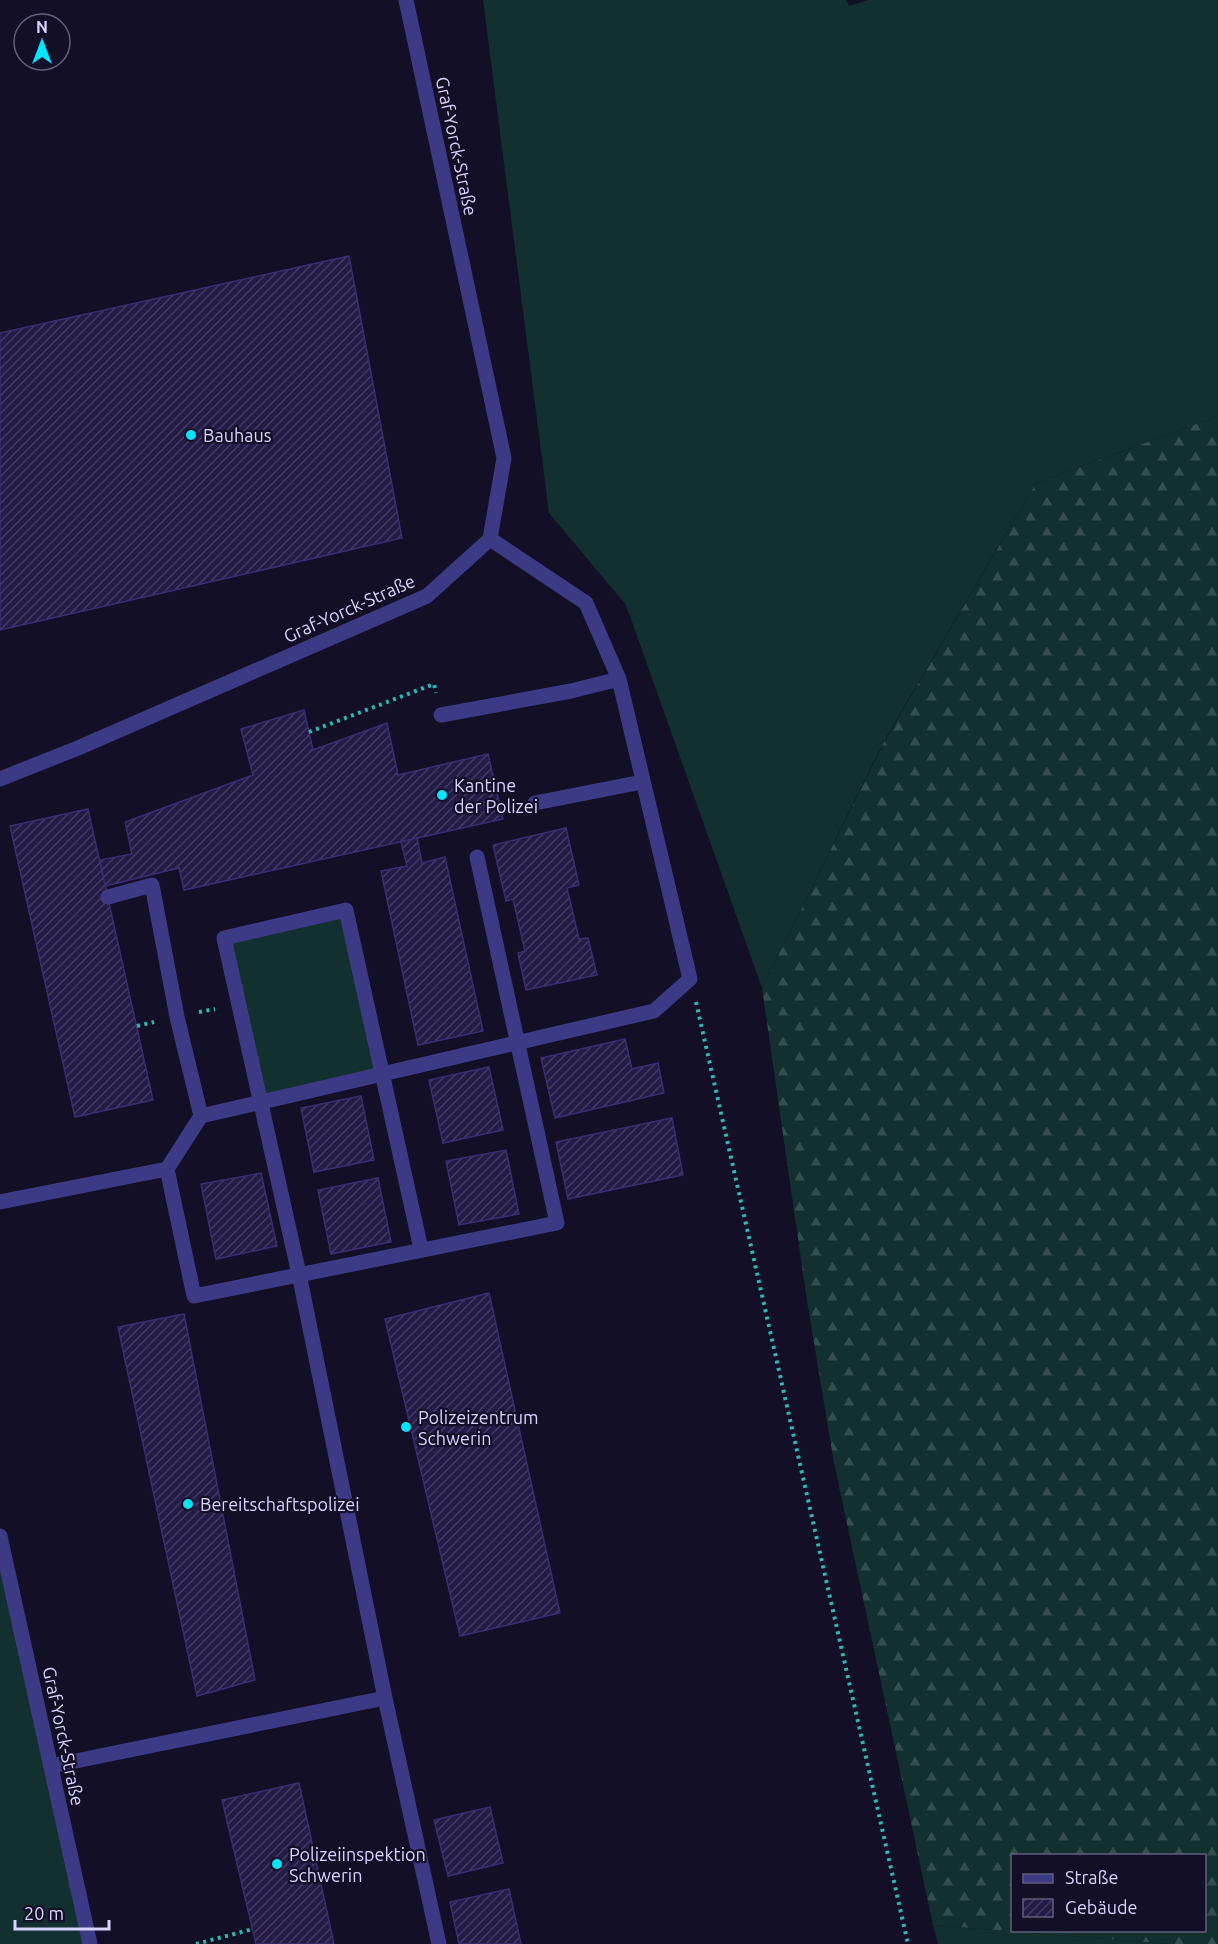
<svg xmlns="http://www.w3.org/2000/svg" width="1218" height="1944" viewBox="0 0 1218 1944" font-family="Ubuntu,sans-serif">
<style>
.grass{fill:#12302f}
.forest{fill:url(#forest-firs);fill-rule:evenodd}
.building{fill:url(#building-hatch);stroke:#3b2d73;stroke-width:1.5}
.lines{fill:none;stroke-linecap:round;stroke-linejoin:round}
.path{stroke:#2fb8b0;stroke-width:4;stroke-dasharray:3 4.5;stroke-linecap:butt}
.service{stroke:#3d3a85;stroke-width:15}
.minor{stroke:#3d3a85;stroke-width:15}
.poi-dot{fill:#00e5ff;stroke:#130f26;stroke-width:2}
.labels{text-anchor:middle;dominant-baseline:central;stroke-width:4.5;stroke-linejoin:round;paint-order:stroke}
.street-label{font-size:18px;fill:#d9d4ff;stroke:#130f26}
.poi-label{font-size:18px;fill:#d9d4ff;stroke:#130f26;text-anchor:start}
</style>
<defs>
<pattern id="forest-firs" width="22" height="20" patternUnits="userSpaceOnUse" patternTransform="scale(1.5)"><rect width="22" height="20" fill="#12302f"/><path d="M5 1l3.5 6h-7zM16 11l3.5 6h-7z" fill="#344d4e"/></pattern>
<pattern id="building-hatch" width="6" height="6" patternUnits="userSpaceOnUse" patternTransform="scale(1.5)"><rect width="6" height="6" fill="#241b47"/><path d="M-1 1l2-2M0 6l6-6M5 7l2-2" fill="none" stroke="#433b63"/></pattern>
</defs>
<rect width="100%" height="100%" fill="#130f26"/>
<path class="grass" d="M483,0H846L849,6L868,0H1218V416L1036,483L884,741L762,988L626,605L549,513Z
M346,910L383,1075L261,1103L224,938Z
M0,1536L92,1944H0Z
M933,1925L1171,1944H938Z"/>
<path class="forest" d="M1218,416V1944H1171L933,1925L834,1463L807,1301L762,988L884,742L1036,483ZM1012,1856H1204V1930H1012Z"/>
<path class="building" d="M349,256L402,538L0,630V333Z
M304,710L313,750L387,723L398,775L488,754L503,819L184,890L179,868L105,886L100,860L132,854L125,822L253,775L241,729Z
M88,809L153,1100L75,1117L10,826Z
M566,828L579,885L567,888L579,939L588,938L597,975L526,990L518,953L525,951L513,899L506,901L493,845Z
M417,838L422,863L445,857L483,1031L418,1045L381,871L407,866L401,842Z
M625,1039L632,1069L658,1063L664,1093L555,1118L541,1058Z
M489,1067L503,1130L443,1143L429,1080Z
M361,1096L374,1160L314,1172L301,1108Z
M672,1118L683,1175L568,1199L556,1142Z
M506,1150L519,1214L459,1225L446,1161Z
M261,1173L277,1246L216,1259L201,1184Z
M378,1178L391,1242L331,1254L318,1190Z
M489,1293L560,1613L460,1636L385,1319Z
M184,1314L255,1680L197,1696L118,1327Z
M299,1783L334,1944H256L222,1800Z
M490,1807L503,1863L448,1876L434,1820Z
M509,1889L521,1944H459L450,1902Z"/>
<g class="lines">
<path class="path" d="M309,732L434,684L436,693
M696,1002L908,1944
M199,1012L215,1009
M137,1026L154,1022
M196,1944L253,1929"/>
<path class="service" d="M441,715L571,691L619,679
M535,803L642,782
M108,897L152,885L177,1017L201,1116
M167,1169L194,1296L557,1223L477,857
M0,1202L167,1169L201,1116L654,1011L690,979L619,679L586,603L490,539
M421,1249L346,910L224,938L299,1274L385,1698L439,1944
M51,1766L385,1698"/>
<path class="minor" d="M0,779L78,748L427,596L490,539L504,458L406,0
M0,1536L90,1944"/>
</g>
<g class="poi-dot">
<circle cx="191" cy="435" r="6"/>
<circle cx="442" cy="795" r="6"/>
<circle cx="406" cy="1427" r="6"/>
<circle cx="188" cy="1504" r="6"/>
<circle cx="277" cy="1864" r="6"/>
</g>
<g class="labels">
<g class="street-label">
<text transform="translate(457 146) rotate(78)">Graf-Yorck-Straße</text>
<text transform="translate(349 608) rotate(-24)">Graf-Yorck-Straße</text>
<text transform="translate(64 1736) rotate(78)">Graf-Yorck-Straße</text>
</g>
<g class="poi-label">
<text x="203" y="435">Bauhaus</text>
<text x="454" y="785">Kantine<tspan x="454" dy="21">der Polizei</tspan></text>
<text x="418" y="1417">Polizeizentrum<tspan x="418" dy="21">Schwerin</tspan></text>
<text x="200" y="1504">Bereitschaftspolizei</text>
<text x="289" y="1854">Polizeiinspektion<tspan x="289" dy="21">Schwerin</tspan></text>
</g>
</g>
<rect x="1011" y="1854" width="195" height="78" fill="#130f26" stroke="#625e7d" stroke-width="1.5"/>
<rect x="1023" y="1874" width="30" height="9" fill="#3d3a85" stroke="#625e7d" stroke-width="1.5"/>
<text x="1065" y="1884" font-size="18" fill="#d9d4ff">Straße</text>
<rect x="1023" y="1899" width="30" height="18" fill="url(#building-hatch)" stroke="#625e7d" stroke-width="1.5"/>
<text x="1065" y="1914" font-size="18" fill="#d9d4ff">Gebäude</text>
<g transform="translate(42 42)"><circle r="28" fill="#130f26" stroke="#625e7d" stroke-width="1.5"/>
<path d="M0-4.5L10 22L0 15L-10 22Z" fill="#00e5ff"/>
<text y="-9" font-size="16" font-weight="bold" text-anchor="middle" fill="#d9d4ff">N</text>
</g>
<path d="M15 1920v9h94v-9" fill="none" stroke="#d9d4ff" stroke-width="3"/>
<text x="24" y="1920" font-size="18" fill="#d9d4ff" stroke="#130f26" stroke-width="4.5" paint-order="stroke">20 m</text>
</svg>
